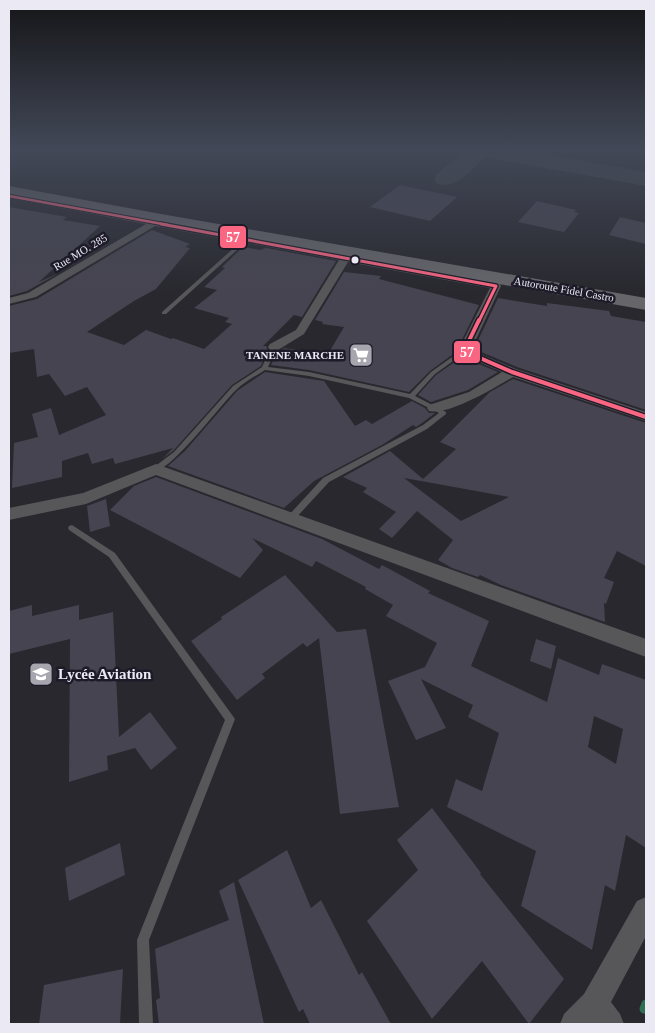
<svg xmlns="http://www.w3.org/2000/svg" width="655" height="1033" viewBox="0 0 655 1033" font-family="'Times New Roman',serif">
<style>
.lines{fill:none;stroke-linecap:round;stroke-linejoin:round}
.stream{stroke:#2e6e52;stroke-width:9}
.taxiway{fill:#444449;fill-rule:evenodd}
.building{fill:#464450;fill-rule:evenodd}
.lane{fill:#575659;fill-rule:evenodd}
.street{fill:#575659;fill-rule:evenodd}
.highway{fill:#66666a;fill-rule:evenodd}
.bus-1-far2-casing{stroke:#1d1b28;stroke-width:4.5}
.bus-1-far1-casing{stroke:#1d1b28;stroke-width:5.5}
.bus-1-casing{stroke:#1d1b28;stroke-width:7}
.bus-1-far2{stroke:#fa6682;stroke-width:2.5}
.bus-1-far1{stroke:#fa6682;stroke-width:3}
.bus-1{stroke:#fa6682;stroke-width:4}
.bus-dot{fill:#ebeaf4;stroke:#1d1b28;stroke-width:2}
.labels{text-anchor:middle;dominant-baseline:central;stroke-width:5;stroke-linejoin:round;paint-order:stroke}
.far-street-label{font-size:11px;fill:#ebeaf4;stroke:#1d1b28}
.far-poi-label{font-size:11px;font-weight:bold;fill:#ebeaf4;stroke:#1d1b28;text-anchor:end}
.near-poi-label{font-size:15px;font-weight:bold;fill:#ebeaf4;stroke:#1d1b28;text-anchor:start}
.line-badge{stroke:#1d1b28;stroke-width:2}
.badge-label{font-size:14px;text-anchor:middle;font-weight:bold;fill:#fff}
</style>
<rect width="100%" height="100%" fill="#28282e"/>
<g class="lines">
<path class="stream" d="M644,1009L646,1004"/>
<path class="taxiway" d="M467,149H515L646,172V186L485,157C471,170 458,189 437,184L434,179L437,174Z"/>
</g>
<path class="building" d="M400,185L457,197L430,221L370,207Z
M537,201L576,210L574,212L579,213L564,232L518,222Z
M9,207L67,217L63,220L100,226L39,282L59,273L27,291L9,296Z
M620,217L646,223V244L609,235Z
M152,230L190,244L185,247L190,248L156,289L134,301L87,332L124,345L146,330L171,339L173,338L204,349L232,324L225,322L229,318L194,308L217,290L204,287L225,268L222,267L243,247L260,250L266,248L336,261L302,317L294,315L263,346H266L268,350L261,366L232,385L173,451L162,459L173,448L115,464L113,458L92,464L88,453L62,461V477L12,488L14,443L38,437L32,414L51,408L59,435L106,415L87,387L65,396L49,374L37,377L34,349L9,353V306L37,299Z
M344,272L381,276L379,279L479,305L456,352L430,371L409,392L309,370L271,365L277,352L284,348L328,354L344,327L322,324L323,322L315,320Z
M498,298L547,306V303L609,311L611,316L646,322V410L517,367L474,349Z
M462,357L498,372L468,390L431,402L418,395L436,375Z
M265,372L324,381L355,426L366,420L372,424L412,401L425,408L429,413H435L422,423L416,427L413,425L382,445L314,481L284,508L168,466L185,451L237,391Z
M513,379L646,423V566L617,551L604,578L614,582L606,604L604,603L605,622L501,585L480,575L478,577L452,568L438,560L453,540L417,511L392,538L379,529L396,512L363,492L367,488L343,477L390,451L423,479L456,449L440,442L490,392ZM404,478L421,481L509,497L461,521Z
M156,477L322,539L379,569L382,565L430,591L428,593L489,621L471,666L547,702L558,658L599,675L602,664L646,680V848L626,835L615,891L605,885L592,950L521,906L536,851L447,807L456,779L482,791L499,733L468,717L473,705L421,679L446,728L416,740L388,681L425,667L437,643L386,616L393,605L365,589L366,587L316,561L312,567L252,538L263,550L240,578L110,510L134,486ZM594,716L623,729L616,764L588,747Z
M106,499L110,526L90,532L87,506Z
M285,575L337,632L366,629L399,807L340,814L319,638L307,647L303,643L262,674L265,678L237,700L191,641L222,619L221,617Z
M32,605V616L79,605V620L113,612L119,737L150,712L177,748L151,770L135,748L107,756L108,770L69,782L70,639L9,654V611Z
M536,639L556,646L551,669L530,661Z
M432,808L481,873L480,874L564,979L529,1024L482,961L432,1019L367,921L418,870L397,840Z
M120,843L125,875L69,901L65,868Z
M287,850L311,908L321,900L359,975L362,972L391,1024H310L303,1009L299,1012L238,880Z
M234,882L264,1024H159L156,1000L160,998L155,949L229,920L219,891Z
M123,969L120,1024H39L44,985Z"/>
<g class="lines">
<path class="lane" d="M244,239L248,240L166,314H162V312Z
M274,345L277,347L268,367L309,372L410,394L431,372L462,350L464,349L467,351L435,374L415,396L446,412V414L427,429L329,482L294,520H288L287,518L288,516L323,478L423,425L439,413L409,398L309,376L265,370C256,376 244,382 236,390C221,404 171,472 154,471L153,469L154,467L174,452L233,386L262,367L271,347Z
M72,525L115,553L235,719L149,940L153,1024H139L137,940L225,720L109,557L69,530L68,528L69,526Z"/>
<path class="street" d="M9,194L153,220L157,218L161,221L342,255L346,250L349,249L354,252L351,256L500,284L501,286L471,350L516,369L646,412V421L513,377C496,387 448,416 429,411L427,408L429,405L469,392L502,372L460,354L458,351L490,288L348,262L304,334L278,350H270L268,347L270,344L296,330L339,260L155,226L36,297L9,304V298L28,293L146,224L9,198Z
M156,464L646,639V657L156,475L86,504L9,520V508L83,493Z
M646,897V936L611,1002L620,1014L624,1024H560L564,1014L584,994L637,901Z"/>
<path class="highway" d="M9,186L161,214L646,298V310L161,224L9,194Z"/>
<g class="bus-1-far2-casing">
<path id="bus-1-far2" d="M9,196L168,225"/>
</g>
<g class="bus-1-far1-casing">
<path id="bus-1-far1" d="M161,224L496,286L479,321"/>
</g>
<g class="bus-1-casing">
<path id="bus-1" d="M479,320L464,351L512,372L646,417"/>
</g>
<use href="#bus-1-far2" class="bus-1-far2"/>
<use href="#bus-1-far1" class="bus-1-far1"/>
<use href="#bus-1" class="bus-1"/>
</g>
<linearGradient id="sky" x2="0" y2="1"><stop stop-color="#161619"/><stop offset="0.51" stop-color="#424857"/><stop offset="1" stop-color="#424857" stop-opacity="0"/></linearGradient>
<rect width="655" height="293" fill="url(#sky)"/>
<defs>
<g id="supermarket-square" transform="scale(1.25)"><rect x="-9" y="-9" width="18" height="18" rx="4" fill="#a7a6af" stroke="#1d1b28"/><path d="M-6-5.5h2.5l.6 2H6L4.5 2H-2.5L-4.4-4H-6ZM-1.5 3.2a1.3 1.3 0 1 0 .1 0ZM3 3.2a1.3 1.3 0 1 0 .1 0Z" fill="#fff"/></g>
<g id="school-square" transform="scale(1.25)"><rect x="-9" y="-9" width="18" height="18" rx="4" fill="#a7a6af" stroke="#1d1b28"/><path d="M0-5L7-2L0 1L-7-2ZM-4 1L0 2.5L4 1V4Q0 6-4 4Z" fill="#fff"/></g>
</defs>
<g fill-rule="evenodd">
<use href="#supermarket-square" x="361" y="355"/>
<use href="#school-square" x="41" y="674"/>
</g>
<circle class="bus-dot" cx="355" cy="260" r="4.5"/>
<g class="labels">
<g class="far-street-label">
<text transform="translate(80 252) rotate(-31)">Rue MO. 285</text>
<text transform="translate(564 289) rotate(10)">Autoroute Fidel Castro</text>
</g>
<g class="far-poi-label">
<text x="344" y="355">TANENE MARCHE</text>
</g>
<g class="near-poi-label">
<text x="58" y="674">Lycée Aviation</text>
</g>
</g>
<g class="line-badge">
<rect x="219" y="225" width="28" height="24" rx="5" fill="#fa6682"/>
<rect x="453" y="340" width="28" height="24" rx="5" fill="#fa6682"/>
</g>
<g class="badge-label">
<text x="233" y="242">57</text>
<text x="467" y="357">57</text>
</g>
<rect width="655" height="1033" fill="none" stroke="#ebeaf4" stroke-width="20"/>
</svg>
